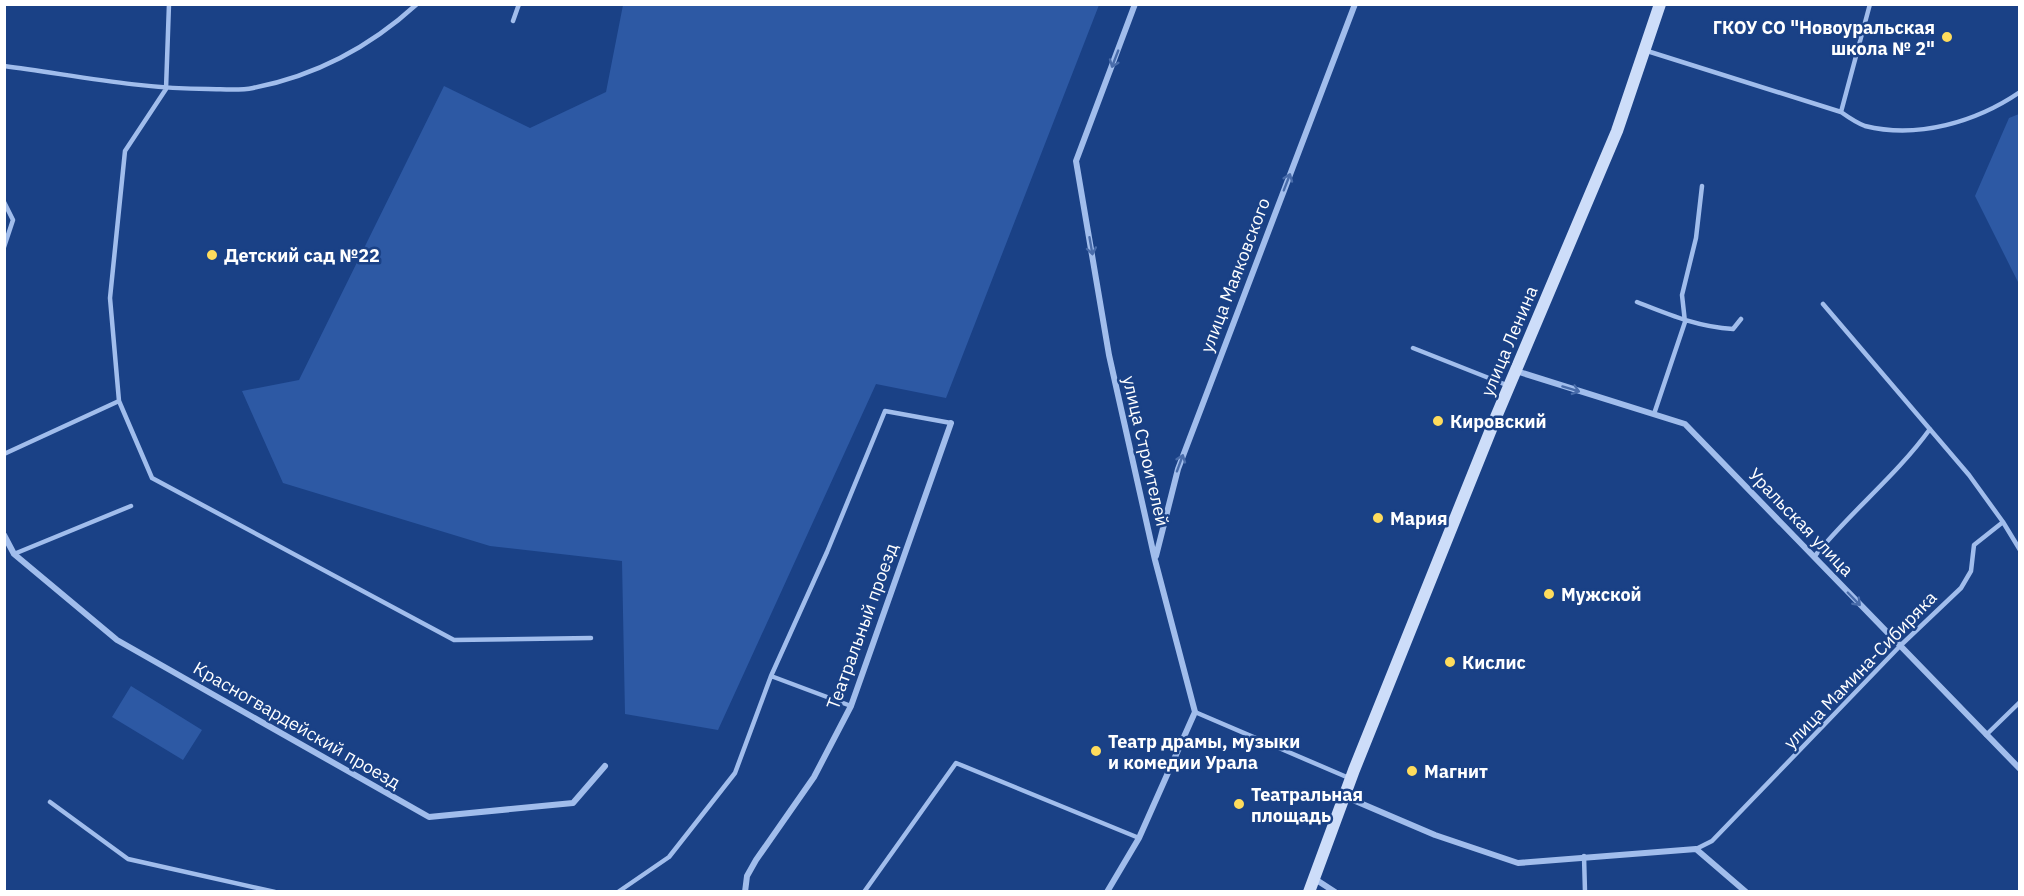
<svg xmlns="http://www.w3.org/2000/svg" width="2024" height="896" viewBox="0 0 2024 896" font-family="'IBM Plex Sans',sans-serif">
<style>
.green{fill:#2d59a4}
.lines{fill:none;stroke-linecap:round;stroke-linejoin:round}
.service{stroke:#a1bdec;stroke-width:4.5}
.minor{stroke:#a1bdec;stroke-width:6}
.secondary{stroke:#cdddf9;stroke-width:12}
.oneway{stroke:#496caa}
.poi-dot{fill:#ffdc5c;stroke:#1a4186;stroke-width:2}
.labels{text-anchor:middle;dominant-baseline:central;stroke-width:5;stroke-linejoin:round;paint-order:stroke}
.poi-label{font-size:18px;font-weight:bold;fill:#fff;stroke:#1a4186;text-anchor:start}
.street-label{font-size:18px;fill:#fff;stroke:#1a4186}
</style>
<rect width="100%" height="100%" fill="#1a4186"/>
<path class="green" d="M623,5H1099L946,398L876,384L718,730L625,714L622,561L490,546L283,483L242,391L299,380L444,86L530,128L606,92Z
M2019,114H2020L2019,284L1975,196L2009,118Z
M131,686L202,730L183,760L112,717Z"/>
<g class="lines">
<path class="service" d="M169,4L166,89L125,151L110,298L119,401L152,478L454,640L591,638
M513,21L519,4
M1644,50L1841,112L1870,4
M4,66C73,75 139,89 208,89C222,89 239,91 253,88C315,76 371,46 417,4
M1841,112C1848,117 1857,123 1865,126C1918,139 1976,122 2020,92
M4,202L13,220L4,247
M1637,302C1670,315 1698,327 1733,329L1741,319
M1823,304L1969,475L2003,522
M1413,348L1509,386
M1654,414L1685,322L1682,295L1696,238L1702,186
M4,454L119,401
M14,554L131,506
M1814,557C1850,512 1896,476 1930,429
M771,676L851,706
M1195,712L1349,778
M1986,735L2020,702
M50,802L128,859L275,892
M1696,849L1712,841L1900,646L1961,588L1971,571L1974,545L2003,522L2020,550
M1584,856L1585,892
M618,892L669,857L735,773L771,676L827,552L885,411L951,423
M864,892L956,763L1139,838"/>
<path class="minor" d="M1516,371L1685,424L2020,769
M4,535L14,554L117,640L429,817L573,803L605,766
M1156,556L1178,469L1355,4
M1346,797L1435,835L1518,863L1696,849L1746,892
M1315,879L1335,892
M745,892L747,876L756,860L814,777L851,706L951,423
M1107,892L1139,838L1195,712L1155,560L1109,355L1076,161L1135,4"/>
<path class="secondary" d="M1309,892L1354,770L1496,417L1617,131L1660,4"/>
</g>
<defs><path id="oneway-shaft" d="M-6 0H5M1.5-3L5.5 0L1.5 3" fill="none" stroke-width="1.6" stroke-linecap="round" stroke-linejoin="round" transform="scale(1.5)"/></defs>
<g class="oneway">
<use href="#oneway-shaft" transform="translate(1115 59) rotate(111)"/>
<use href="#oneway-shaft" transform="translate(1287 182) rotate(-69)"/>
<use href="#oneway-shaft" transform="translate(1091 246) rotate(80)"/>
<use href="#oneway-shaft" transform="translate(1571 389) rotate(17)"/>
<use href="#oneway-shaft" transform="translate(1180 463) rotate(-70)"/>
<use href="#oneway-shaft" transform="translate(1854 599) rotate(46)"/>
</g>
<g class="poi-dot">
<circle cx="1947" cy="37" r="6"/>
<circle cx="212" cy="255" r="6"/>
<circle cx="1438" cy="421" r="6"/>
<circle cx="1378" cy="518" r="6"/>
<circle cx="1549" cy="594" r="6"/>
<circle cx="1450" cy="662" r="6"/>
<circle cx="1096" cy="751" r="6"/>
<circle cx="1412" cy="771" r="6"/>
<circle cx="1239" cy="804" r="6"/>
</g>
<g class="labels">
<g class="poi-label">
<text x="1935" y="27" text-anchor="end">ГКОУ СО "Новоуральская<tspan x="1935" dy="21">школа № 2"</tspan></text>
<text x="224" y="255">Детский сад №22</text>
<text x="1450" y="421">Кировский</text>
<text x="1390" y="518">Мария</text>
<text x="1561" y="594">Мужской</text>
<text x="1462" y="662">Кислис</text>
<text x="1108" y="741">Театр драмы, музыки<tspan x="1108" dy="21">и комедии Урала</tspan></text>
<text x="1424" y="771">Магнит</text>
<text x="1251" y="794">Театральная<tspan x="1251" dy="21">площадь</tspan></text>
</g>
<g class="street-label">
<text transform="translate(1235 275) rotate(-69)">улица Маяковского</text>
<text transform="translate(1509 341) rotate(-67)">улица Ленина</text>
<text transform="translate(1146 451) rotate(77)">улица Строителей</text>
<text transform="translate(1801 522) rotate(46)">Уральская улица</text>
<text transform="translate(862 626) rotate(-70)">Театральный проезд</text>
<text transform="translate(1860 670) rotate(-46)">улица Мамина-Сибиряка</text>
<text transform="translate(297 725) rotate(30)">Красногвардейский проезд</text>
</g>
</g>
<rect width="2024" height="896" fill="none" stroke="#ffffff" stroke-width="12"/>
</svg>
